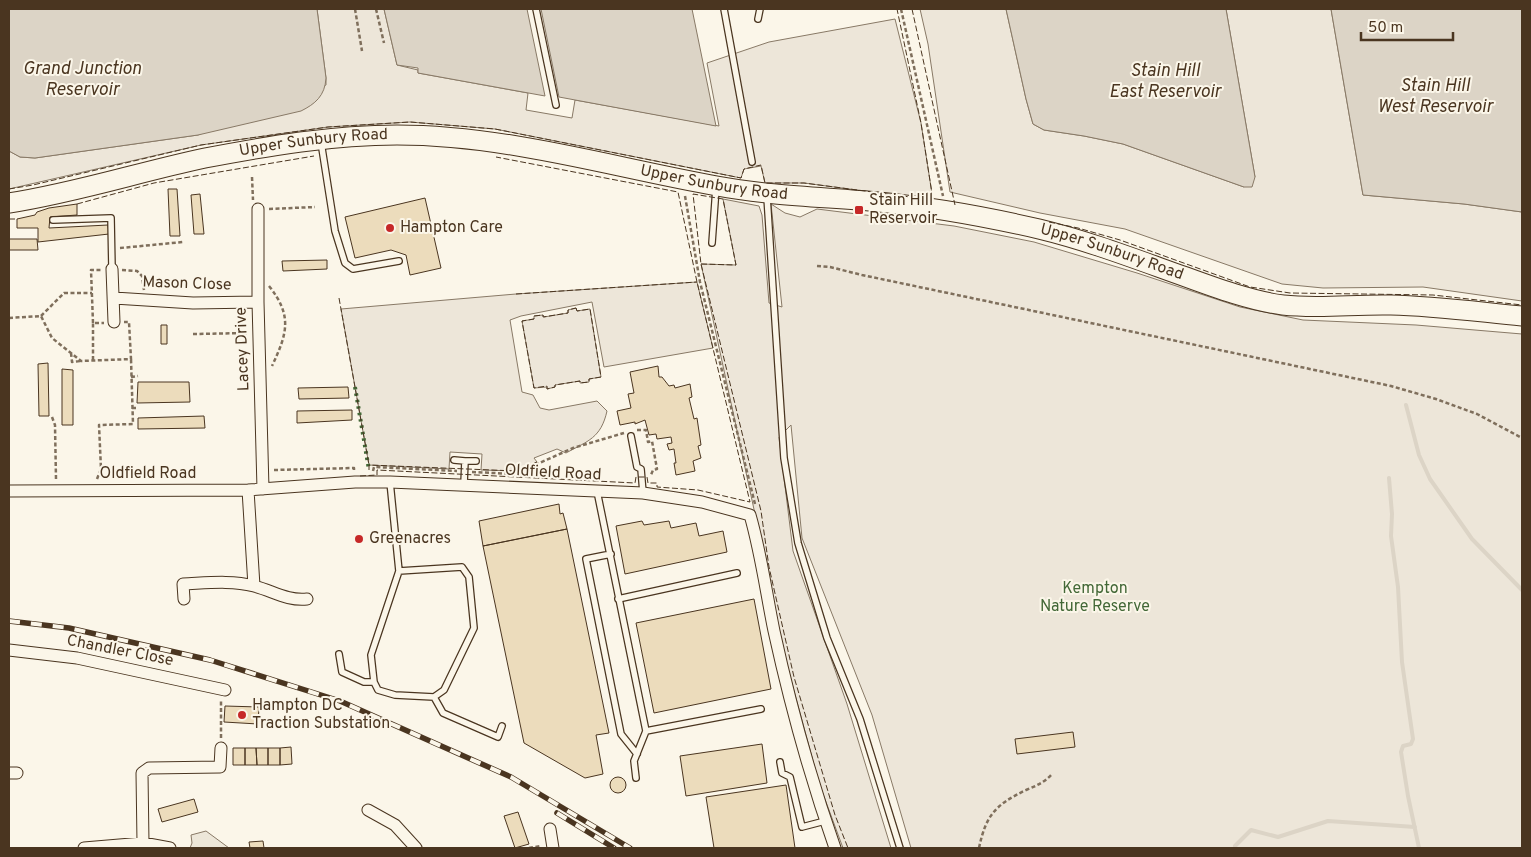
<svg xmlns="http://www.w3.org/2000/svg" width="1531" height="857" viewBox="0 0 1531 857" font-family="Overpass,sans-serif">
<style>
.green{fill:#ede6d9;stroke:#887966}
.parking{fill:#ede7d9;stroke:#887966}
.water{fill:#dcd4c6;stroke:#887966}
.lines{fill:none;stroke-linecap:round;stroke-linejoin:round}
.stream{stroke:#dcd4c6;stroke-width:4}
.building{fill:#ecdcbc;stroke:#4a3520}
.service-casing{stroke:#4a3520;stroke-width:8}
.minor-casing{stroke:#4a3520;stroke-width:13}
.trunk-casing{stroke:#4a3520;stroke-width:21}
.path{stroke:#7f6f5c;stroke-width:2.5;stroke-dasharray:4 2.5;stroke-linecap:butt}
.service{stroke:#fbf6e9;stroke-width:5.5}
.minor{stroke:#fbf6e9;stroke-width:11}
.trunk{stroke:#fbf6e9;stroke-width:19}
.rail-casing{stroke:#4a3520;stroke-width:5.5}
.rail{stroke:#fbf6e9;stroke-width:4;stroke-dasharray:11;stroke-linecap:butt}
.hedge{stroke:#436837;stroke-width:4;stroke-dasharray:2.5 4;stroke-linecap:butt}
.fence{stroke:#4a3520;stroke-width:1;stroke-dasharray:6 2.5;stroke-linecap:butt}
.poi-dot{fill:#c62828;stroke:#fbf6e9;stroke-width:2}
.labels{text-anchor:middle;dominant-baseline:central;stroke-width:4;stroke-linejoin:round;paint-order:stroke}
.street-label{font-size:16px;fill:#4a3520;stroke:#fbf6e9}
.poi-label{font-size:16px;fill:#4a3520;stroke:#fbf6e9;text-anchor:start}
.park-label{font-size:16px;fill:#436837;stroke:#fbf6e9}
.water-label{font-size:18px;font-style:italic;fill:#4a3520;stroke:#fbf6e9}
</style>
<rect width="100%" height="100%" fill="#fbf6e9"/>
<path class="green" d="M317,9H384L397,65L418,70V73L528,93L526,110L572,118L575,100L719,126L707,63L769,42L895,19L921,123L933,200L804,183H765L761,166L744,169L741,178L495,129L410,122L328,127L201,145L9,189V151L20,157L35,158L198,135L326,85V78Z
M920,9H1006L1026,99L1033,124L1044,130L1084,136L1123,144L1244,187L1255,177L1226,9H1331L1363,195L1464,204L1522,212V301L1423,287L1323,288L1282,284L1125,229L1040,213L950,192L928,44Z
M723,199L759,206L762,215L769,303L782,307L771,204L785,213L800,217L817,209L954,226L1034,242L1137,273L1240,307L1303,320L1416,325L1522,334V848H911L872,715L802,538L791,425L779,437L793,551L847,704L891,848H843L819,783L777,628L755,514L701,264L736,265Z
M697,282L713,348L604,367L592,302L521,316L510,320L522,392L533,395L540,408L549,410L597,401L607,411C601,438 588,441 566,453L557,449L534,458L537,462L516,471L481,470L482,454L450,452L449,469L369,465L341,309L516,294Z
M576,308L577,311L590,309L601,377L589,379V382L580,383V381L555,385V387L547,389V387L534,388L522,321L534,319V316L543,315L544,317L568,313V310Z"/>
<path class="parking" d="M206,831L229,848H190L192,843L191,835Z"/>
<path class="water" d="M9,9H317L326,78C325,96 315,104 301,111L198,135L35,158L20,157L9,151Z
M384,9H527L545,96L418,73V68L397,65Z
M541,9H692L716,126L559,97Z
M1006,9H1226L1255,177L1252,187H1244L1123,144L1084,136L1044,130L1033,124L1026,99Z
M1331,9H1522V212L1464,204L1363,195Z"/>
<g class="lines">
<path class="stream" d="M1406,405L1419,455L1430,479L1472,539L1522,590
M1389,478L1392,514L1391,536L1398,587L1402,662L1413,739L1411,744L1403,746L1401,752L1408,796L1419,848
M1235,846L1251,830L1278,837L1328,821L1415,827"/>
</g>
<path class="building" d="M168,189H177L180,236H170Z
M200,194L204,234H194L191,195Z
M425,198L441,268L410,275L406,255L391,250L355,258L345,217Z
M77,204V215L50,217L49,228L108,225L109,234L38,242V228H17V219L35,215L37,212L49,208Z
M9,239H37L38,250H9Z
M327,260V269L283,271L282,261Z
M161,325H167V344H161Z
M48,363L49,416H39L38,364Z
M658,366L659,377H662L669,386L674,385L675,388L690,384L692,397L689,398L694,419L697,418L701,445L698,446L701,458L693,461L695,471L676,475L674,463H676L674,449L669,450L667,444L672,443L671,437L657,439L656,434L649,435L645,420L635,424V422L620,425L617,411L631,408L628,394L634,393L630,372Z
M62,369L73,370V425H62Z
M138,382H189L190,402L137,403Z
M348,387L349,398L299,399L298,388Z
M352,410V420L297,423V411Z
M204,416L205,428L138,429V418Z
M559,504L560,514L563,513L567,529L483,546L479,521Z
M642,521L644,525L669,521L671,528L696,523L699,536L723,531L727,552L625,574L616,526Z
M567,529L609,733L596,735L603,774L585,778L524,743L483,546Z
M754,599L771,689L654,713L636,623Z
M225,706L259,707L258,724L224,722Z
M1073,732L1075,747L1017,754L1015,739Z
M762,744L767,783L686,796L680,756Z
M291,747L292,764L280,765V748Z
M233,748H245V765H233Z
M245,748H256L257,765H245Z
M256,748H268V765H257Z
M268,748H280V765H268Z
M610 785a8 8 0 1 1 16 0a8 8 0 1 1-16 0Z
M786,785L795,848H714L706,797Z
M194,799L198,812L162,822L158,809Z
M518,812L529,844L515,848L504,816Z
M263,841L264,848H250L249,842Z"/>
<g class="lines">
<g class="service-casing">
<path id="service" d="M536,9L556,105
M724,9L752,162
M758,19L760,9
M321,142L335,231L345,263L353,269L399,261
M767,197L784,458L798,543L827,638L860,719L900,848
M53,220L111,218L112,269
M712,243L716,188
M631,436L637,467L641,469L643,493
M454,460L465,461
M390,482L399,571L371,655L374,682L378,690L395,695L434,697L444,690L474,628L469,577L462,567L399,571
M464,484L465,461H476
M597,491L646,731L634,761L636,778
M611,554L586,559L621,734L637,754
M618,599L737,573
M339,654L342,672L364,682H374
M434,697L443,713L498,737L502,726
M646,731L761,709
M780,762L782,773L790,777L802,827L825,821"/>
</g>
<g class="minor-casing">
<path id="minor" d="M258,209V302L263,489
M112,269L114,322
M114,298L193,303L258,302
M248,490L254,586
M9,491L248,490L355,482H390L643,493L702,502L750,515C761,553 766,592 774,631C790,704 810,777 835,848
M184,599L183,584C207,583 231,580 254,586C273,591 287,601 307,599
M9,650L77,658L225,690
M9,773H17
M368,810L395,825L416,848
M550,829L553,848
M143,843L142,773L149,768L220,767L221,748
M84,848L143,843L170,848"/>
</g>
<g class="trunk-casing">
<g id="trunk">
<path id="s1" d="M9,203C75,193 139,172 205,158C268,146 333,135 397,135C506,135 611,167 717,186C771,196 825,197 879,202C932,207 987,217 1039,229C1089,241 1138,260 1186,277C1216,288 1252,301 1283,305C1319,309 1355,304 1391,305C1435,306 1479,312 1522,316"/>
</g>
</g>
<path class="path" d="M355,9L362,51
M376,9L384,43
M901,9L943,196
M252,177L253,200
M685,196L700,282L755,504
M269,209L315,207
M120,248L183,242
M817,266L830,267L862,275L1391,386L1436,399L1477,414L1522,438
M122,270L137,271L142,276L144,290
M269,286C293,316 287,334 272,366
M41,316L64,293H92
M9,318L41,316L52,338L81,361L131,359L129,322H124
M93,323L91,270H101
M193,334L247,333
M71,353L72,362L81,361
M93,360V323H104
M131,377L138,376
M132,408H137
M52,417L55,425L56,479
M637,430H646L648,442L652,441L657,469L653,470L651,475
M274,470L354,468V470
M373,471L374,467L457,471
M472,472L515,474L573,448L624,433
M97,479L101,469L99,425L133,424L131,359
M221,738V701
M529,848L541,846
M979,848C986,815 995,805 1026,790C1036,786 1045,782 1052,774"/>
<use href="#service" class="service"/>
<use href="#minor" class="minor"/>
<use href="#trunk" class="trunk"/>
<g class="rail-casing">
<path id="rail" d="M9,621L69,628L210,660L340,701L511,777L630,848
M557,813L614,848"/>
</g>
<use href="#rail" class="rail"/>
<path class="hedge" d="M355,387L369,470"/>
<path class="fence" d="M912,9L955,205
M9,189L33,185L201,145L328,127L410,122L495,129L741,178L744,169L761,165L765,183H804L933,200L921,123L897,9
M77,204L154,183L314,156
M9,219H17
M1049,222L1078,228L1120,240L1250,287L1290,293L1433,295L1522,305
M701,264L736,265L723,199L693,194L701,264L761,511L769,567L794,677L835,815L848,848
M516,294L697,282
M339,298L369,465
M576,308L577,311L590,309L601,377L589,379V382L580,383V381L555,385V387L547,389V386L534,388L522,321L534,319V316L543,315V317L568,313V310Z
M369,470V465L516,471L537,462
M360,476L377,475V470L635,483L636,477H647L648,483H657V487L698,490L750,502L697,282L678,192L496,157"/>
</g>
<g class="poi-dot">
<rect x="854" y="205" width="10" height="10" rx="2.5"/>
<circle cx="390" cy="228" r="5"/>
<circle cx="359" cy="539" r="5"/>
<circle cx="242" cy="715" r="5"/>
</g>
<g class="labels">
<g class="street-label">
<text stroke="none"><textPath href="#s1" startOffset="311">Upper Sunbury Road</textPath></text>
<text stroke="none"><textPath href="#s1" startOffset="716">Upper Sunbury Road</textPath></text>
<text stroke="none"><textPath href="#s1" startOffset="1121">Upper Sunbury Road</textPath></text>
<text transform="translate(187 284) rotate(2)">Mason Close</text>
<text transform="translate(243 349) rotate(-92)">Lacey Drive</text>
<text transform="translate(553 473) rotate(3)">Oldfield Road</text>
<text x="148" y="474">Oldfield Road</text>
<text transform="translate(120 651) rotate(11)">Chandler Close</text>
</g>
<g class="poi-label">
<text x="869" y="201">Stain Hill<tspan x="869" dy="18">Reservoir</tspan></text>
<text x="400" y="228">Hampton Care</text>
<text x="369" y="539">Greenacres</text>
<text x="252" y="706">Hampton DC<tspan x="252" dy="18">Traction Substation</tspan></text>
</g>
<g class="park-label">
<text x="1095" y="589">Kempton<tspan x="1095" dy="18">Nature Reserve</tspan></text>
</g>
<g class="water-label">
<text x="82" y="69">Grand Junction<tspan x="82" dy="21">Reservoir</tspan></text>
<text x="1165" y="71">Stain Hill<tspan x="1165" dy="21">East Reservoir</tspan></text>
<text x="1435" y="86">Stain Hill<tspan x="1435" dy="21">West Reservoir</tspan></text>
</g>
</g>
<rect width="1531" height="857" fill="none" stroke="#4a3520" stroke-width="20"/>
<path d="M1361 32v8h92v-8" fill="none" stroke="#4a3520" stroke-width="2.5"/>
<text x="1368" y="32" font-size="15" fill="#4a3520" stroke="#fbf6e9" stroke-width="4" paint-order="stroke">50 m</text>
</svg>
